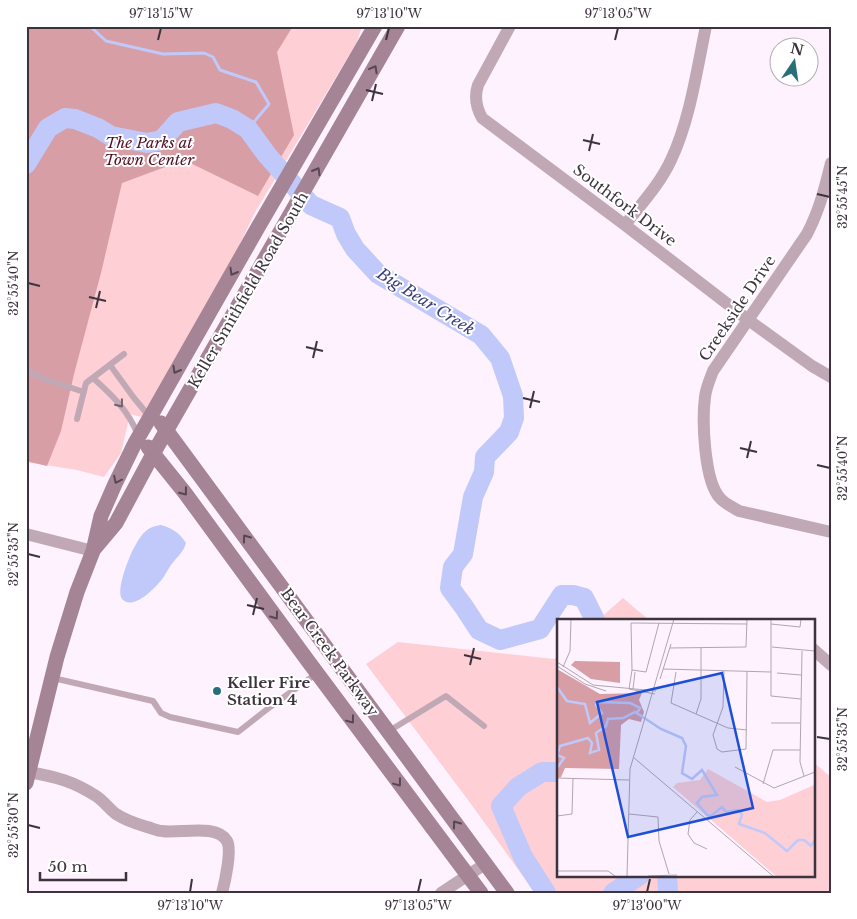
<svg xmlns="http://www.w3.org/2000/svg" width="857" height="919" viewBox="0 0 857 919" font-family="'Libre Baskerville',serif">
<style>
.green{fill:#fecfd5}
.forest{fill:#d79ea6}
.water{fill:#c0c9fa}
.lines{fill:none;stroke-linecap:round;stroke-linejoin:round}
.stream{stroke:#c0c9fa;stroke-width:3}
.river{stroke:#c0c9fa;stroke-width:20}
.lane{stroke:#c0a9b5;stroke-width:6}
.street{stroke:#c0a9b5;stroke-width:12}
.secondary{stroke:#a58495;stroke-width:15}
.oneway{stroke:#574754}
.oneway2{stroke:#71626e}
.ticks{fill:none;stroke:#3d333e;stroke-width:2}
.poi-dot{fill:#27707a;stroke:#fff;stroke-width:2}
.labels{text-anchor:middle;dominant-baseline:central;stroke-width:4;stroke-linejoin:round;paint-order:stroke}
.park-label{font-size:15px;font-style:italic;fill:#530f22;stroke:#fff}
.street-label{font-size:15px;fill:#3d333e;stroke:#fff}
.poi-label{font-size:15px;font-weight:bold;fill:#3d333e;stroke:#fff;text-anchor:start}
.water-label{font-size:16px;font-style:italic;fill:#393e79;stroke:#fff}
.inset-river{fill:none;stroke:#c0c9fa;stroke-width:2.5}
.inset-road{fill:none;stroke:#b0a6b1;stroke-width:1}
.view{fill:#1d4ed8;fill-opacity:0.15;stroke:#1d4ed8;stroke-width:2.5}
.inset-edge{fill:none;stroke:#3d333e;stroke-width:2.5}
.neatline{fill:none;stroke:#3d333e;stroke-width:2}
.ticks-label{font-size:12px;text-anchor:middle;fill:#3d333e}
</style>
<rect width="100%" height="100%" fill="#fdf2fe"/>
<path class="green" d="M26,26H362L357,42L254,214L200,329L152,420L130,414L121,453L104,477L77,470L26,462Z
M623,598L649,620H598Z
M398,642L554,659L558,656V875H813V762L831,777V893H535L471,804L366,664Z"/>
<path class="forest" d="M26,26H293L277,52L294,135L258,196L184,160L122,183L101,273L74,374L61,431L47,466L26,461Z"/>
<path class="water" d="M161,525C172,528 180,533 186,543C183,554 175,558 169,568C167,571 165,575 163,578C156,587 135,610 123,600C114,593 130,554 135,546C138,540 142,534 147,530C151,527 155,526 161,525Z"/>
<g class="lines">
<path class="stream" d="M92,26V28L106,41L163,54L204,53L213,57L220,70L256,82L269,104L248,129"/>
<path class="river" d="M26,164L48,128L65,118L75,119L98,128L111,136L147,143L162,140L178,122L216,113L232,119L248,129L267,155L311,205L340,218L346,234L355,249L378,274L481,335L500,358L513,396L514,418L509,432L485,457L484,472L473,497L463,554L453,567L450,588L464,607L479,630L500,640L540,629L562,595H573L584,598L595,620
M667,875L668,893
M546,893L523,857L501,806L518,787L542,772H558
M613,893L640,875"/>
<path class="lane" d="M110,365L134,398L149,416
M26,370L44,379L84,392
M93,378C112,395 128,410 138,435
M77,419L86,383L124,354
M53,678L153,701L161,713L170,717L238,732L270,707L316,674
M389,731L446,696L484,726"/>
<path class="street" d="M510,26L478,85C474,97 476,107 482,118L625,225L747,319L812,366L831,377
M831,163C825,188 819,211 807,234L713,371C710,379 706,388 705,397C702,420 704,481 720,498C725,504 733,507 739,511L831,532
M625,225C641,204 660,184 671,160C690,120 697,69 706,26
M26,534L93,551
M813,649L831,665
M29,772C56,777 73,781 96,796C104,801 109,809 116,814C125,820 137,824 147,827C152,828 157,831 162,831C179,834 217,823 227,841C232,850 225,882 222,893
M441,893L485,864"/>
<path class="secondary" d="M161,423L507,893
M148,447L185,493L308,661L481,893
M95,548L116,523L153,454L398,26
M26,783L57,657L77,592L93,551L101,516L115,484L135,443L153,412L257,229L375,26"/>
</g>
<defs><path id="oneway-chevron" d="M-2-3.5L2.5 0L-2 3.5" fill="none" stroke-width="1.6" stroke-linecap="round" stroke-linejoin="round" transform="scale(1.25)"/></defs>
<g class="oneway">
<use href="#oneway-chevron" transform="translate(374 69) rotate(-61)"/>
<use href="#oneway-chevron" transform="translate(317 171) rotate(-60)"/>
<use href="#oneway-chevron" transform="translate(233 272) rotate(120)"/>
<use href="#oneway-chevron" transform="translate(176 370) rotate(120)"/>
<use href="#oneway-chevron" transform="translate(117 480) rotate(116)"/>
<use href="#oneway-chevron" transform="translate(184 492) rotate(52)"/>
<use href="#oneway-chevron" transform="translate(246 538) rotate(-126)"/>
<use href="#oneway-chevron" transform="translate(275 616) rotate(54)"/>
<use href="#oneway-chevron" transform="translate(351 720) rotate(53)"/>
<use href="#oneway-chevron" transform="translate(398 783) rotate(53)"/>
<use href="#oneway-chevron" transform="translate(456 824) rotate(-126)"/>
</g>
<use class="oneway2" href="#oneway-chevron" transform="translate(120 404) rotate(52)"/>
<path class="ticks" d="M158,40L161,28M386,40L389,28M615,40L618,28M366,90L383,94M372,101L376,84M583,140L600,144M589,151L593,134M817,194L830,197M28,283L40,286M89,297L106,301M96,308L100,291M306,347L323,351M313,358L317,341M523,398L540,402M530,408L534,391M740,448L757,452M747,458L751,441M817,465L830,468M28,554L40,557M247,605L264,609M253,615L257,598M464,655L481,659M470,665L474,648M817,737L830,739M28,825L40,828M190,892L192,879M418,892L421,879M647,892L650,879"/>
<circle class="poi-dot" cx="217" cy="691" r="5"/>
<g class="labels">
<g class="park-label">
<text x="149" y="142">The Parks at<tspan x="149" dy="17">Town Center</tspan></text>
</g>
<g class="street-label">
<text transform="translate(625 205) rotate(37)">Southfork Drive</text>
<text transform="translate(248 290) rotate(-60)">Keller Smithfield Road South</text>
<text transform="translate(737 308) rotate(-56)">Creekside Drive</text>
<text transform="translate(330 652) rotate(54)">Bear Creek Parkway</text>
</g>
<g class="poi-label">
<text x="227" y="682">Keller Fire<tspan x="227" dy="17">Station 4</tspan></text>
</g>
<g class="water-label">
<text transform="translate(426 301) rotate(32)">Big Bear Creek</text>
</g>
</g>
<g transform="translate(557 619)">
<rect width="258" height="258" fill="#fdf2fe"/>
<path d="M151,150L210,183L223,181L257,166V257H219L116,168L120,164L143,161Z" fill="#fecfd5"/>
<path d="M18,42L63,43V64L34,60L14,46ZM0,50L43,75L85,74L82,81L87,93L84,103L72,100L64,106L62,150L8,149L4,158L0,159Z" fill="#d79ea6"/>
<path class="inset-river" d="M0,68L10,82L28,85L33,104L45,94L39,86L41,83L73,84L83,89L80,94M0,149L7,139L0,136L3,127L31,119L35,124L33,134L42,131L39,114L49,107L51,100L66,99L78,93L104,110L125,119L129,127L125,154L135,160L145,151L160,176L145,178L140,184L150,196L154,197L165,188L169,193L181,191L185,195L182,205L208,214L230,232L241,221H247L254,227L258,221"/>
<path class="inset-road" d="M214,0V77L244,80M214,5L243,8L244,0M215,28L258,32M113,29L189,28L190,0M245,32L243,143L247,157M0,43L36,66L99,72M0,47L28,65L49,72M6,48L13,32L14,0M106,50L214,53M75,51L74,4L190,5M75,51L89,53L102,4M167,52L166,88L156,116L160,130L165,133L189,130L190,52M119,53L114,84L171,109L190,111M220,54L244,56M103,60L114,25M72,70L75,51M72,70L98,75M76,70L78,53M139,95L144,80V29M214,104H243M76,138L216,257M178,148L217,169L258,153M0,159L72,161M206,165L216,131H243M140,193L133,201L131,215L137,224L150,230M72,195L101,198L102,222L112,255M0,197L15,195L16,159M0,252H51L58,257M70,257L73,150L117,0M91,257L120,256"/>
<path class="view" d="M165,54L196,189L71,218L40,83Z"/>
<rect width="258" height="258" class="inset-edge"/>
</g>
<rect width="857" height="919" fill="none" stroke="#ffffff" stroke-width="55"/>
<g transform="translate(794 62) rotate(13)"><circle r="24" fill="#ffffff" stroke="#b1adb2"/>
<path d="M0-4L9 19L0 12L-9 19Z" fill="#27707a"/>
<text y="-8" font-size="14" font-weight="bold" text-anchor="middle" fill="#3d333e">N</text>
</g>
<path d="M40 872v8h86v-8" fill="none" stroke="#3d333e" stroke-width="2.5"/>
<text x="48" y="872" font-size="15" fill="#3d333e" stroke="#ffffff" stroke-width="4" paint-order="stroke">50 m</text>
<rect x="28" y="28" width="802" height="864" class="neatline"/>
<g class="ticks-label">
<text x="161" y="18">97°13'15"W</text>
<text x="389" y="18">97°13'10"W</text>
<text x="618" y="18">97°13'05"W</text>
<text transform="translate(843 197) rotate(-90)" y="4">32°55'45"N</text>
<text transform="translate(14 283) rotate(-90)" y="4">32°55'40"N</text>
<text transform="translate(843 468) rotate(-90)" y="4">32°55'40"N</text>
<text transform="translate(14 554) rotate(-90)" y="4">32°55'35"N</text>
<text transform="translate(843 739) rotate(-90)" y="4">32°55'35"N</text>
<text transform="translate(14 825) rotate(-90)" y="4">32°55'30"N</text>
<text x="190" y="910">97°13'10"W</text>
<text x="418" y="910">97°13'05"W</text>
<text x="647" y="910">97°13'00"W</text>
</g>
</svg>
